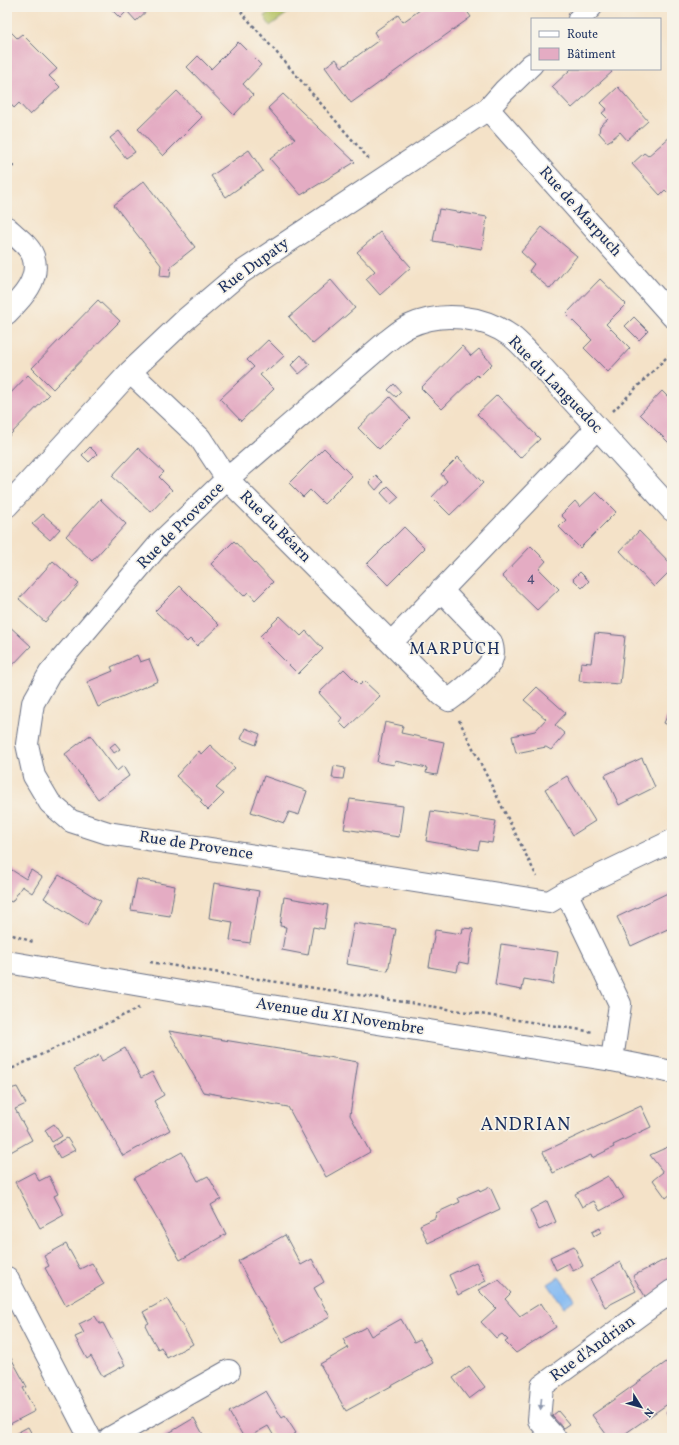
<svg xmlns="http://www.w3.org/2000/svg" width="679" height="1445" viewBox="0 0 679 1445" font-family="Vollkorn,serif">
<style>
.green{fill:#b5c264;stroke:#687861}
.water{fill:#83b9f2;stroke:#4f74a8}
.building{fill:#e4acc3}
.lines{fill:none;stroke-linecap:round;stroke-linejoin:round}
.minor-casing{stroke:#676e83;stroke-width:24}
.major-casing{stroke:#676e83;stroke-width:24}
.path{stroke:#676e83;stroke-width:2.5;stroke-dasharray:3 3;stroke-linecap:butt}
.minor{stroke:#fff;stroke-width:22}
.major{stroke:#fff;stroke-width:22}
.oneway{fill:#8d97ae}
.labels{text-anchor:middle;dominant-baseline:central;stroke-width:3.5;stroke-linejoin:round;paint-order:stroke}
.number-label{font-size:14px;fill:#4d4e77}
.street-label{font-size:16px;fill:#1b2f5e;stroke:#f7f3e8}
.neighbourhood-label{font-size:17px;letter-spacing:1px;fill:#1b2f5e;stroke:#f7f3e8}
.quarter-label{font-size:18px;letter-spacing:1px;fill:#1b2f5e;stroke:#f7f3e8}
</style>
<rect width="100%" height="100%" fill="#f7f3e8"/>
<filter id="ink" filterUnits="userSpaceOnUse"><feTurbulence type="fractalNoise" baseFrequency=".025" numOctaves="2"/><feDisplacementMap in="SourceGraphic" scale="8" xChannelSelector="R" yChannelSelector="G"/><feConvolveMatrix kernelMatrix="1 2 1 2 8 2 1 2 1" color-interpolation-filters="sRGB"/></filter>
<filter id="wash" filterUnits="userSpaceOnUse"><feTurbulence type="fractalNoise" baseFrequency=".012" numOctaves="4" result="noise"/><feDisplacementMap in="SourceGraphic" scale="16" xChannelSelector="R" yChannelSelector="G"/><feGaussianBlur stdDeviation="0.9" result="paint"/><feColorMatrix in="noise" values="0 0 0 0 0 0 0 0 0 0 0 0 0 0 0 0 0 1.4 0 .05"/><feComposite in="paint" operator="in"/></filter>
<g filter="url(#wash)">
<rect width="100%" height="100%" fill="#f4e2c8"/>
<path class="green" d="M270,7H296L270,26L264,16L272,11Z"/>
<path class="water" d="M559,1277L575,1299L564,1307L548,1284Z"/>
<g id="blocks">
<path class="building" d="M109,7H151L136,21L127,11L120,18Z
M424,7H464L471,17L351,103L325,67L336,59L342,67L379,40L374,32L398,15L403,22Z
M10,31L17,38L22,34L57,69L49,76L60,87L30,115L19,103L14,108L7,100V34Z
M238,42L261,65L243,84L253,95L234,115L187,67L198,56L211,69Z
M571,69H609L612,72L572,108L552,87Z
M618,87L648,121L627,140L620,132L612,139L607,142L599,133L600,126L608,119L602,113L607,109L601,103Z
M177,91L202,117L163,156L138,129Z
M283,94L355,162L301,195L270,159L295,139L268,108Z
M119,131L135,152L126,158L110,138Z
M671,136L672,138L671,173L672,197L665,190L660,195L632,164L644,153L648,156Z
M249,150L263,171L226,197L211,176Z
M144,181L195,247L171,266L170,277L160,276L161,265L114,205Z
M439,209L487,217L482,249L433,241Z
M542,227L577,256L550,289L529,271L534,264L521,252Z
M380,232L411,267L380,295L366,279L375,271L357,252Z
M600,279L626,304L606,324L630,348L608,372L584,348L592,340L566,314Z
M331,280L355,308L313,344L289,317Z
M98,300L120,321L53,389L32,368Z
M634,317L648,331L639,340L625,326Z
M268,340L284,356L270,369L268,368L260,375L274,389L241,421L220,399L254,367L247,360Z
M462,346L471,356L479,349L492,364L479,377L477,375L442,409L421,388Z
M301,355L310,365L299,374L291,365Z
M28,375L49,395L7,438V397Z
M394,384L401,392L396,397L388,390Z
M662,391L672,401V446L640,414Z
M497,395L540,439L520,458L477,414Z
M390,397L410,418L379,449L358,428Z
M90,447L97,454L89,462L82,455Z
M138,448L164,472L159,477L172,490L151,512L112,476Z
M324,448L352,476L324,504L310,490L303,497L289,483Z
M458,457L483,483L450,515L432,497L447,481L441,474Z
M376,475L383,482L376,490L369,482Z
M388,486L399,497L391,504L381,493Z
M596,492L616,512L580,548L559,527L566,520L561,515L575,501L580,507Z
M100,499L126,524L92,561L66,536Z
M43,514L60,529L50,540L32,524Z
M404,527L425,548L388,585L367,564Z
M639,531L672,565V569L654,587L620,551Z
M234,541L273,582L255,600L248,592L244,596L211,564Z
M531,546L546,561L539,569L559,589L537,610L502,576Z
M53,561L79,584L45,622L19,599Z
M580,572L589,581L582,588L573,579Z
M180,586L219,625L197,646L190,639L187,642L155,611Z
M280,616L301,636L306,631L323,649L298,674L260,636Z
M7,624L31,646L10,668L7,665Z
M595,633L625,636L620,684L579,681L581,662L591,663Z
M137,655L140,662L149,659L158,681L98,707L87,682L113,671L111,667Z
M344,669L360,685L364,681L380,696L346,729L339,722L342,718L319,693Z
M537,687L566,713L555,725L565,734L551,750L546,747L516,753L512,736L535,731L546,719L524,700Z
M672,705V727L664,723Z
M385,722L403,726L401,733L444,742L437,775L426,773L427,768L395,761L394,765L377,762Z
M245,728L260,734L256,745L241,739Z
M90,735L117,771L123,766L129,776L98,799L65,754Z
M115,743L120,749L114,753L110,747Z
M210,745L235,768L216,788L224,794L208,810L200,802L202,800L176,776L199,751L201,754Z
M642,758L655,787L619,805L605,775Z
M334,766L345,768L343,779L332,778Z
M264,776L307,791L299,815L289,812L284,823L251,812Z
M567,776L595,821L573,835L545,789Z
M350,799L403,806L399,837L344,829Z
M431,811L496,821L492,843L480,841L478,850L426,841Z
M7,867L26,879L31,870L42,877L32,893L22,886L12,902L7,900Z
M59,875L101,901L87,925L44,898Z
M137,879L175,886L170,916L131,910Z
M214,883L259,891L250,943L230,940L233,922L209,918Z
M672,891V927L631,946L617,917Z
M284,897L328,905L324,929L313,927L308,955L282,950L286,927L280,926Z
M354,923L396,929L388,971L346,964Z
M463,928L473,929L468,964L459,962L457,972L429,967L435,930L462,934Z
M501,944L558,952L553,984L524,979L522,990L495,985Z
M169,1031L358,1062L350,1115L370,1152L326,1177L288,1107L203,1092Z
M125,1048L141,1078L152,1072L164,1095L154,1101L170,1130L123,1156L74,1069L99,1055L102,1061Z
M17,1087L26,1104L15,1109L32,1140L7,1154V1090Z
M641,1106L651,1127L613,1145L614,1147L592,1158L591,1155L553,1173L543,1152Z
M54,1124L62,1136L52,1142L45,1130Z
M67,1138L75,1150L60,1158L53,1146Z
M672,1145V1193L666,1198L653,1180L663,1172L650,1155Z
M182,1152L198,1181L208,1176L221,1199L211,1205L226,1234L180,1260L134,1178Z
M34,1172L39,1181L49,1176L58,1194L54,1196L64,1215L40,1228L15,1182Z
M608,1176L616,1189L618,1188L624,1198L600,1211L594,1201L582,1207L575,1194Z
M490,1187L500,1209L428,1243L420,1225L435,1218L436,1213L460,1202L458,1198L479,1189L480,1192Z
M547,1201L556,1222L539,1230L530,1210Z
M600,1228L601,1232L594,1236L592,1232Z
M285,1235L301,1265L312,1259L324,1282L314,1288L330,1317L283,1343L238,1261Z
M66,1244L80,1269L92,1263L104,1284L66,1306L45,1268L49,1266L44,1256Z
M574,1246L583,1266L573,1271L569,1263L556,1270L550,1257Z
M672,1256V1284L646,1298L633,1276Z
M476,1262L486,1281L458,1295L449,1275Z
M620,1262L636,1291L605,1307L590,1279Z
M499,1280L511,1293L505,1299L520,1316L541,1303L556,1327L516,1353L505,1342L508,1340L502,1334L496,1338L481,1322L496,1308L478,1290Z
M167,1299L193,1344L167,1358L161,1347L158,1349L151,1337L145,1325L149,1323L143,1312Z
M95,1316L100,1324L103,1323L125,1365L103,1377L91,1356L87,1359L75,1337L84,1333L79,1324Z
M401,1319L414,1342L420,1339L433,1363L346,1411L320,1364L348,1348L343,1339L366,1327L371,1336Z
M11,1358L27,1387L23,1388L35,1411L10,1424L7,1418V1359Z
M672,1358V1401L626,1433L630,1438H609L592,1415Z
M469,1366L485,1387L469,1399L453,1378Z
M266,1391L282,1418L285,1416L296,1433L288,1438H275L268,1426L247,1438H239L243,1436L229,1412Z
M672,1407V1419L666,1412Z
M558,1411L569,1424L563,1428L552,1416Z
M194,1418L205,1438H159L174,1430Z
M28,1427L34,1438H7Z"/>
</g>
</g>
<g filter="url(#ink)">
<use href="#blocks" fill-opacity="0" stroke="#676e83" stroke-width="1"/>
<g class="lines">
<g class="minor-casing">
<path id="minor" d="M579,19L591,7
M488,109L672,316
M7,228C15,236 29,245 33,256C41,279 22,298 7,313
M130,372L200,438L227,479L391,643L597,428
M7,506L130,372L186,319L239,274L488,109L504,91L532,64
M391,643L442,695L449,700C458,694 488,669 491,661C494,654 493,649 491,642L441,590
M566,892L672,841
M612,1060L620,1004L566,892L549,902L108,833L71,821L50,803L34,776L27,744L33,703L50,673L161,542L227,479L386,342C393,337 400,330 409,326C442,311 481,315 511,336C518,341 525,349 531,355L672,510
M7,1278L90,1438
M110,1438L229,1371
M555,1438L539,1420L542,1386L672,1291"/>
</g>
<g class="major-casing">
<path id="major" d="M7,962L175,991L612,1060L672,1072"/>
</g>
<path class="path" d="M237,7L369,159
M7,161L14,167
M613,411L672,352
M459,720L537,877
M7,933L33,942
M150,962L594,1032
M7,1071L139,1008"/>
<use href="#minor" class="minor"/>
<use href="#major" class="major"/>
</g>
<defs><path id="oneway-solid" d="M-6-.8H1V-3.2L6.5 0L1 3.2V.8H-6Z"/></defs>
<use class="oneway" href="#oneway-solid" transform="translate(541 1404) rotate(95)"/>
</g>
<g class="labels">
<g class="number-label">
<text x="531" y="578">4</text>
</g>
<g class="street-label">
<text transform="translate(580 212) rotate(48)">Rue de Marpuch</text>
<text transform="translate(254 266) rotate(-36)">Rue Dupaty</text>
<text transform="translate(555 385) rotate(46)">Rue du Languedoc</text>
<text transform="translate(181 526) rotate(-45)">Rue de Provence</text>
<text transform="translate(275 527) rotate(45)">Rue du Béarn</text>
<text transform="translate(196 846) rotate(9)">Rue de Provence</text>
<text transform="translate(340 1017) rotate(9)">Avenue du XI Novembre</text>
<text transform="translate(593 1349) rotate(-36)">Rue d'Andrian</text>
</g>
<g class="neighbourhood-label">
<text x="455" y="649">MARPUCH</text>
</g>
<g class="quarter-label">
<text x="526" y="1125">ANDRIAN</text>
</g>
</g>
<rect width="679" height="1445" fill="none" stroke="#f7f3e8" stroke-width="24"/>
<rect x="531" y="18" width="130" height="52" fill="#f7f3e8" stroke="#9fa5b1"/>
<rect x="539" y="31" width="20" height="6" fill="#ffffff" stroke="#9fa5b1"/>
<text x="567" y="38" font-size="12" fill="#1b2f5e">Route</text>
<rect x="539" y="48" width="20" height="12" fill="#e4acc3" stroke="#9fa5b1"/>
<text x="567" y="58" font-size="12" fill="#1b2f5e">Bâtiment</text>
<g transform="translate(641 1407) rotate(127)" stroke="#f7f3e8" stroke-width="3" paint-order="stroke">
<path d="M0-3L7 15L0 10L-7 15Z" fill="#1b2f5e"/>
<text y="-6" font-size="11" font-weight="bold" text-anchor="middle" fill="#1b2f5e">N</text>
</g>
</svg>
